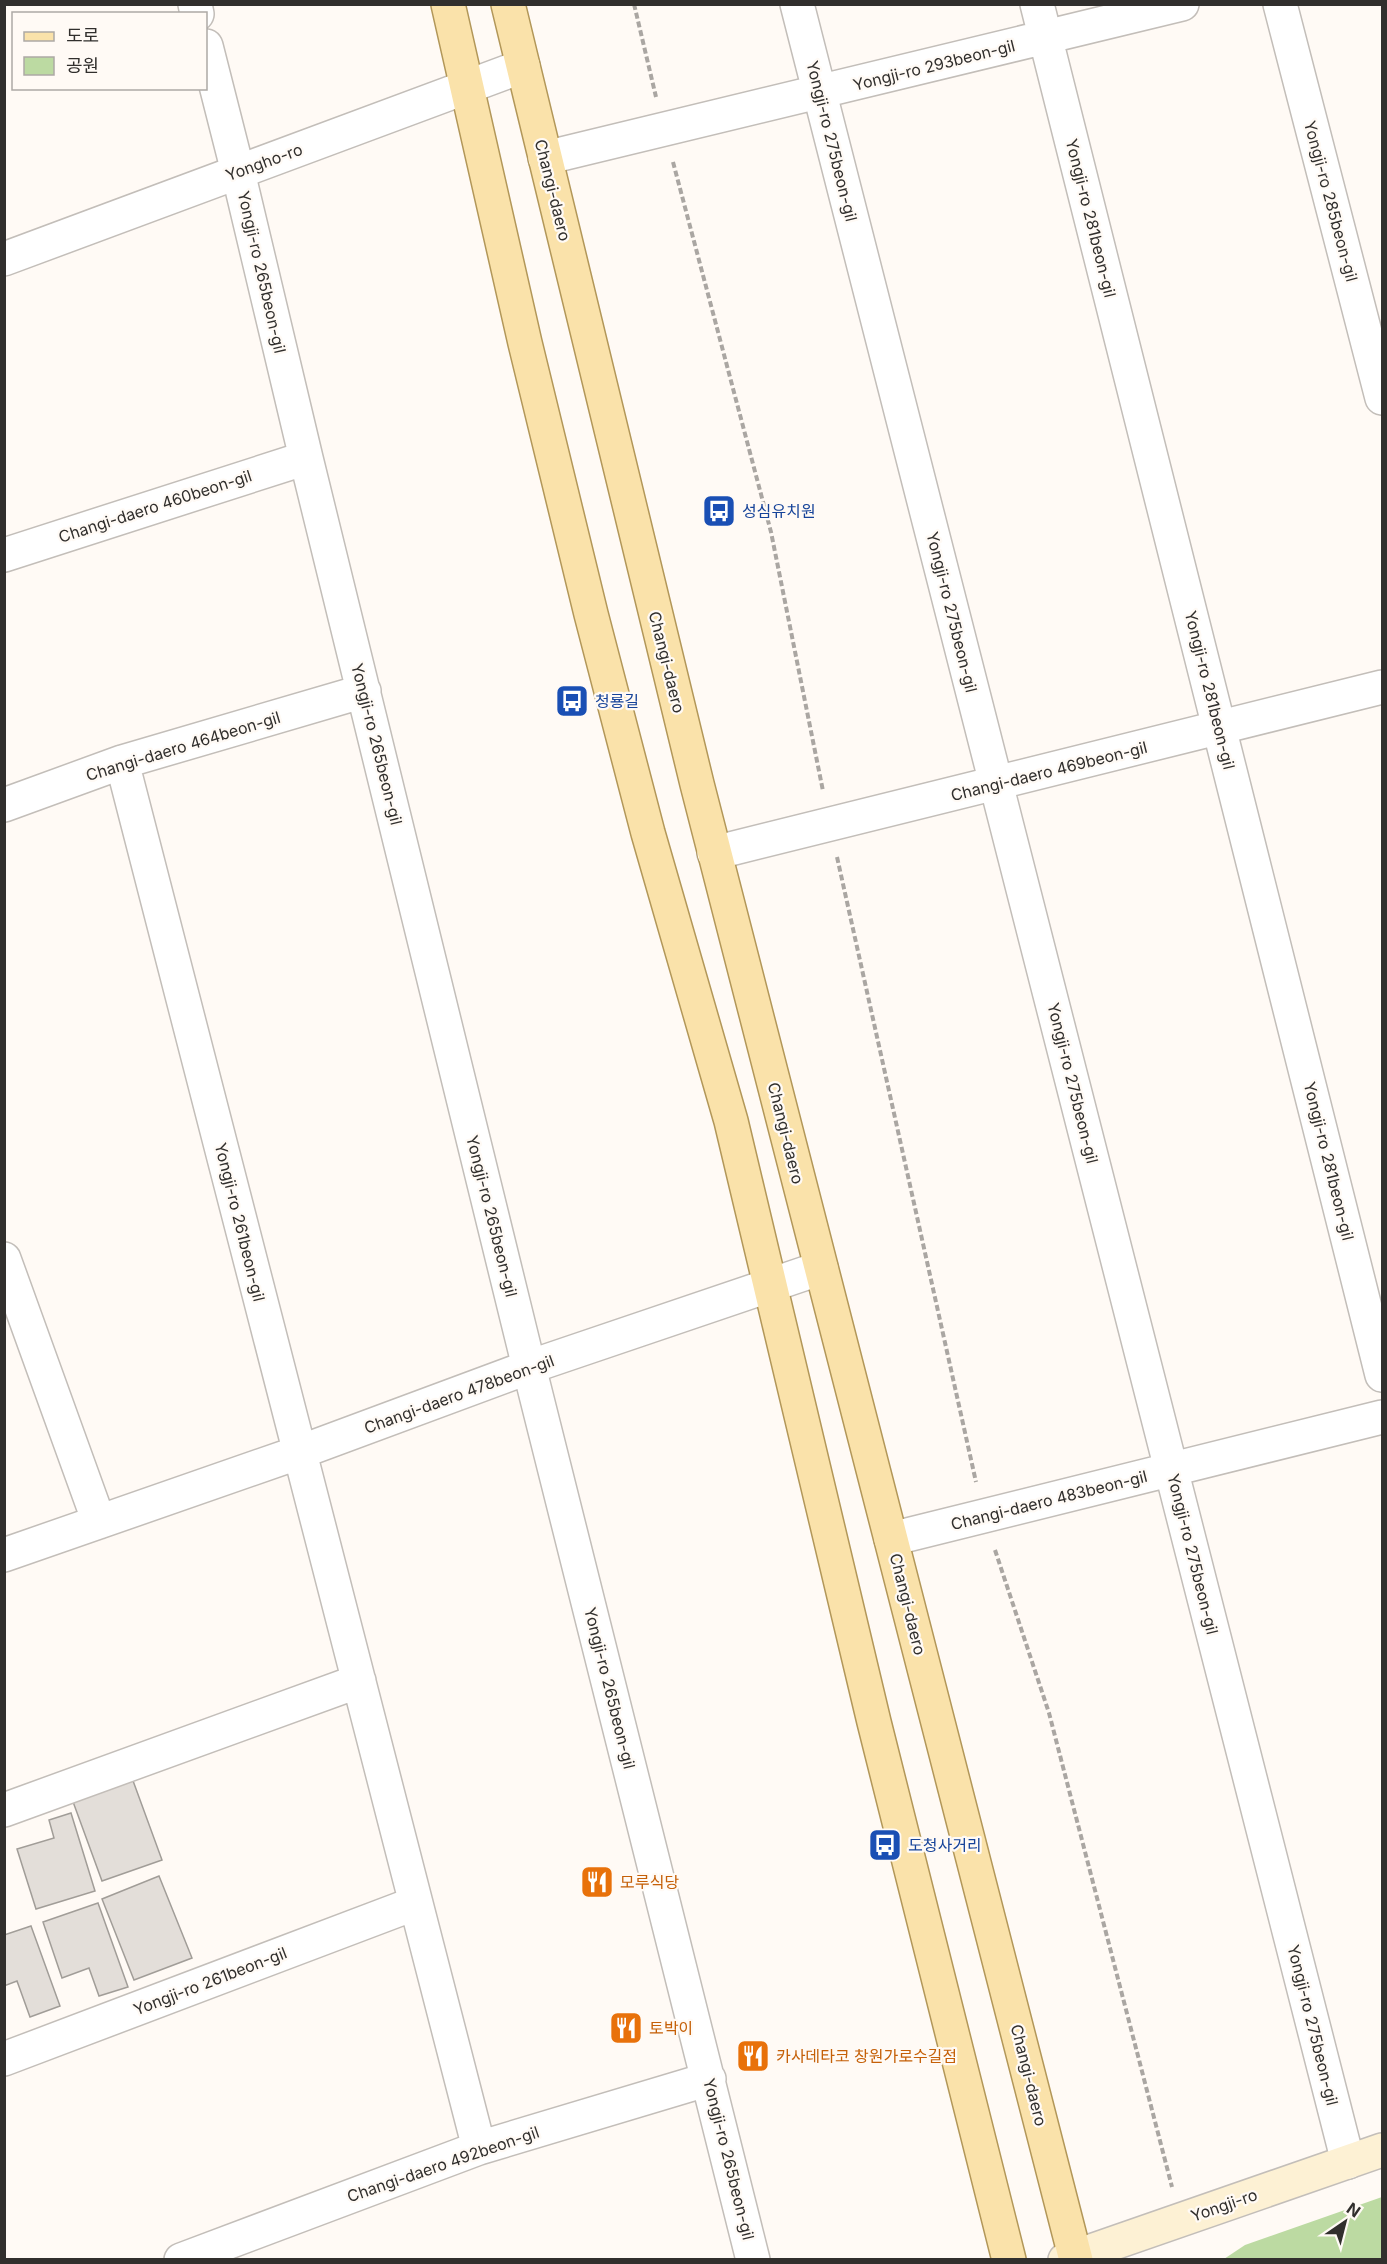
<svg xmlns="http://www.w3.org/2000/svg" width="1387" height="2264" viewBox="0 0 1387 2264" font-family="Inter,'Noto Sans KR',sans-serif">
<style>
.green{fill:#bcdaa2}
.building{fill:#e3ded9;stroke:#a19d98;stroke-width:1.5}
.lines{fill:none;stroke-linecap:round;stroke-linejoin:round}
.minor-casing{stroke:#c3beb9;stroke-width:36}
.tertiary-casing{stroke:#c3beb9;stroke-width:36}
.secondary-casing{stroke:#c3beb9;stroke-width:36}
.primary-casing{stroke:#b29759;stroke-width:36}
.path{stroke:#aaa6a2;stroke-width:4;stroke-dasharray:6 3;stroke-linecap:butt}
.minor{stroke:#fff;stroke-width:33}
.tertiary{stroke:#fff;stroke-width:33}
.secondary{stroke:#fdf1d4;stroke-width:33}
.primary{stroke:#fae2aa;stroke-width:33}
.labels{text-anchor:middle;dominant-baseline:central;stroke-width:4.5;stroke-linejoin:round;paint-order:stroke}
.street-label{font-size:16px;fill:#312f2d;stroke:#fffaf5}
.transit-label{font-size:16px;fill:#164399;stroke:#fffaf5;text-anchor:start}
.food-label{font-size:16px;fill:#c56008;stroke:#fffaf5;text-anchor:start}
</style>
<rect width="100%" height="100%" fill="#fffaf5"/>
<path class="green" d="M1382,2197V2259H1224L1245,2245Z"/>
<path class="building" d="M132,1778L162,1860L102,1881L72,1799Z
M71,1813L95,1891L36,1909L17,1849L54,1838L49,1820Z
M159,1876L192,1958L134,1980L102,1899Z
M98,1903L128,1987L99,1996L89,1968L62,1978L43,1922Z
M31,1926L60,2006L30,2017L17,1981L4,1986V1935Z"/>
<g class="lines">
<g class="minor-casing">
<path id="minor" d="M195,4L197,14
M797,4L1348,2162
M1037,4L1382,1375
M1280,4L1382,398
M206,46L238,172L306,458L529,1367L753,2260
M545,158L1182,4
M4,555L306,458
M122,762L479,2148
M4,805L122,762L364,691
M714,853L1382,687
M4,1259L99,1522
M891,1539L1382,1417
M4,1555L300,1452L529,1367L821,1268
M4,1810L359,1681
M4,2059L416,1903
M181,2260L479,2148L709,2079"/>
</g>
<g class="tertiary-casing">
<path id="tertiary" d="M4,259L523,66"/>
</g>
<g class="secondary-casing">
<path id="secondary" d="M1065,2260L1382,2150"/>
</g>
<g class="primary-casing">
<path id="primary" d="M448,4L525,343L591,614L648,833L731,1121L874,1722L1009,2260
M508,4L697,784L1076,2260"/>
</g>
<path class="path" d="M634,4L656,97
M673,162L771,532L823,791
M837,857L976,1482
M995,1550L1049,1713L1172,2187"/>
<use href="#minor" class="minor"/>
<use href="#tertiary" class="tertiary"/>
<use href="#secondary" class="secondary"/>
<use href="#primary" class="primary"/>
</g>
<defs>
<g id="bus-square" transform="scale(1.725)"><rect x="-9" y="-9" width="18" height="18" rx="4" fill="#1a4fb4" stroke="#fffaf5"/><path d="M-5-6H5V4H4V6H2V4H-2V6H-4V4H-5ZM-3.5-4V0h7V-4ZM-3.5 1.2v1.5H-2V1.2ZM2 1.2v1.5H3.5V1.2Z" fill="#fff"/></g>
<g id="restaurant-square" transform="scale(1.725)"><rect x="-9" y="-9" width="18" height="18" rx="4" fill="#e8710a" stroke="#fffaf5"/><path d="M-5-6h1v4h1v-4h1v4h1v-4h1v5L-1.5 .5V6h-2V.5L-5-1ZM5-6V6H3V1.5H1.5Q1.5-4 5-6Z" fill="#fff"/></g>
</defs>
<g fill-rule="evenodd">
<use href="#bus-square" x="719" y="511"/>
<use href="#bus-square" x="572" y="701"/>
<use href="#bus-square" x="885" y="1845"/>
<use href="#restaurant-square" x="597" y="1882"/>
<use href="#restaurant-square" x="626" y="2028"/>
<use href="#restaurant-square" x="753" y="2056"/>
</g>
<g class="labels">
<g class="street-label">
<text transform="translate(934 65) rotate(-14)">Yongji-ro 293beon-gil</text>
<text transform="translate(832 141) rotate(76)">Yongji-ro 275beon-gil</text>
<text transform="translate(264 162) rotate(-20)">Yongho-ro</text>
<text transform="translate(553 190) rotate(76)">Changi-daero</text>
<text transform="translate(1331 201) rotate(75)">Yongji-ro 285beon-gil</text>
<text transform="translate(1091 218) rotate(76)">Yongji-ro 281beon-gil</text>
<text transform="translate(262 272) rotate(77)">Yongji-ro 265beon-gil</text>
<text transform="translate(155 506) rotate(-18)">Changi-daero 460beon-gil</text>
<text transform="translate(952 612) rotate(76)">Yongji-ro 275beon-gil</text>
<text transform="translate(667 662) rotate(76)">Changi-daero</text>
<text transform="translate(1210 690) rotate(76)">Yongji-ro 281beon-gil</text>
<text transform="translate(377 744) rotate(76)">Yongji-ro 265beon-gil</text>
<text transform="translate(183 746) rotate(-17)">Changi-daero 464beon-gil</text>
<text transform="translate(1049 771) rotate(-14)">Changi-daero 469beon-gil</text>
<text transform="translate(1073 1083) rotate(76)">Yongji-ro 275beon-gil</text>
<text transform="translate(786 1133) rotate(76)">Changi-daero</text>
<text transform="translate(1329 1161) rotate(76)">Yongji-ro 281beon-gil</text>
<text transform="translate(492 1216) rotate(76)">Yongji-ro 265beon-gil</text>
<text transform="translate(240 1222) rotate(76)">Yongji-ro 261beon-gil</text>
<text transform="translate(459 1394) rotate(-20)">Changi-daero 478beon-gil</text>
<text transform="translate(1049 1500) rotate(-14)">Changi-daero 483beon-gil</text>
<text transform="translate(1193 1554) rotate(76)">Yongji-ro 275beon-gil</text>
<text transform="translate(908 1604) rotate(76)">Changi-daero</text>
<text transform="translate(610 1688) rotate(76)">Yongji-ro 265beon-gil</text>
<text transform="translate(210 1981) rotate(-21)">Yongji-ro 261beon-gil</text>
<text transform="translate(1313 2025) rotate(76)">Yongji-ro 275beon-gil</text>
<text transform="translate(1029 2075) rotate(76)">Changi-daero</text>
<text transform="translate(729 2159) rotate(76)">Yongji-ro 265beon-gil</text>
<text transform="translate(443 2164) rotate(-19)">Changi-daero 492beon-gil</text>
<text transform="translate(1224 2205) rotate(-19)">Yongji-ro</text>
</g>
<g class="transit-label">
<text x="742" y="511">성심유치원</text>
<text x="595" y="701">청룡길</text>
<text x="908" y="1845">도청사거리</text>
</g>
<g class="food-label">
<text x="620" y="1882">모루식당</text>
<text x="649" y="2028">토박이</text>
<text x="776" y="2056">카사데타코 창원가로수길점</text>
</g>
</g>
<rect width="1387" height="2264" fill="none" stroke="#312f2d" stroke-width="12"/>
<rect x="12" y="12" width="195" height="78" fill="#fffaf5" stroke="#ada9a5" stroke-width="1.5"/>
<rect x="24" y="32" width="30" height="9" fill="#fae2aa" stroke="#ada9a5" stroke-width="1.5"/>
<text x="66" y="42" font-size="18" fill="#312f2d">도로</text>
<rect x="24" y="57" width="30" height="18" fill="#bcdaa2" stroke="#ada9a5" stroke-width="1.5"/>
<text x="66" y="72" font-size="18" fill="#312f2d">공원</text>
<g transform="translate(1345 2222) rotate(35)" stroke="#fffaf5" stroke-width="4.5" paint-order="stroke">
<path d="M0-4.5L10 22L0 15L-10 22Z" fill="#312f2d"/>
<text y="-9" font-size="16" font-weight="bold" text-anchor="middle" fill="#312f2d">N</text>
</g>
</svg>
